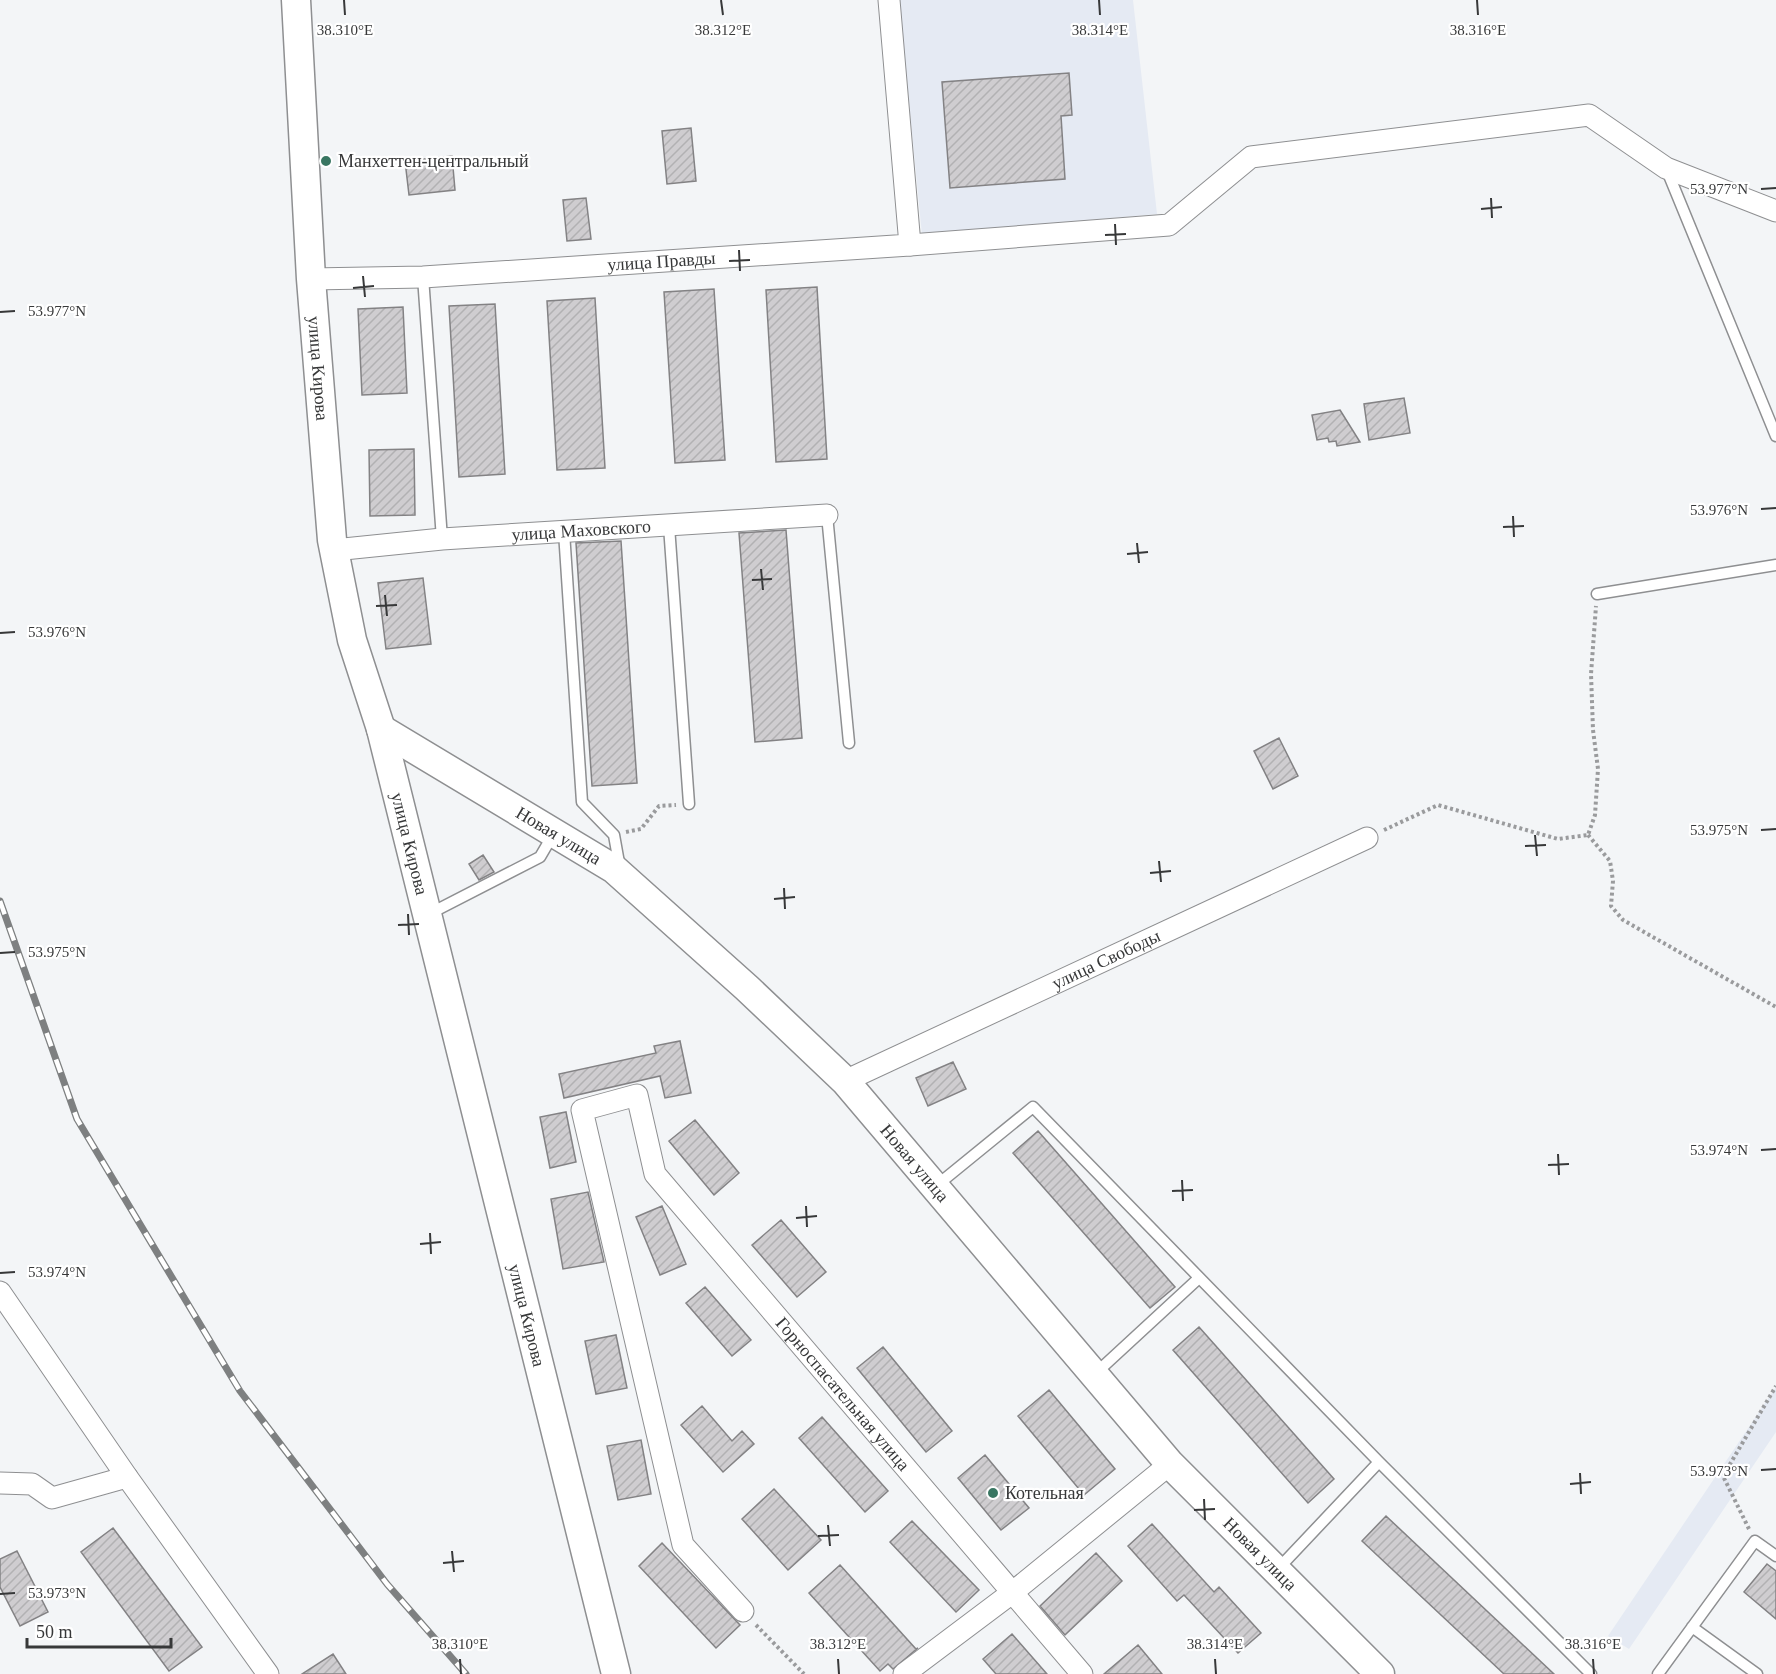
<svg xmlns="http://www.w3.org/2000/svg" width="1776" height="1674" viewBox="0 0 1776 1674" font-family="'Times New Roman',serif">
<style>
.built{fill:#e5eaf3}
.building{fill:url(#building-hatch);stroke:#838284;stroke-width:1.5}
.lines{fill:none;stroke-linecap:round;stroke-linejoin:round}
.service-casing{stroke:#8e8f91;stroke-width:13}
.minor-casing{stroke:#8e8f91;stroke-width:23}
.secondary-casing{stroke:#8e8f91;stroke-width:31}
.path{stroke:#9a9b9d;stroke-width:4;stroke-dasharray:3 3;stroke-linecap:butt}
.service{stroke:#fff;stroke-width:10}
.minor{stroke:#fff;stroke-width:21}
.secondary{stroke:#fff;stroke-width:28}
.rail-casing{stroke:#7e8081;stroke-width:7}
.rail{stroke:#fff;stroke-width:4.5;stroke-dasharray:14;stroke-linecap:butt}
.ticks{fill:none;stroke:#373839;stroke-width:2}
.poi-dot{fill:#397662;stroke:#fff;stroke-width:2}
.labels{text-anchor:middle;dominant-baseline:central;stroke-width:4.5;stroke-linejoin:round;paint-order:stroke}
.poi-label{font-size:18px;fill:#373839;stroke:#fff;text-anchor:start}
.street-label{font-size:18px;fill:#373839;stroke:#fff}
.ticks-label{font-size:15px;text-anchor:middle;fill:#373839;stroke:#fff;stroke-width:4.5;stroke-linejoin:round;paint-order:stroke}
</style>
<defs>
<pattern id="building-hatch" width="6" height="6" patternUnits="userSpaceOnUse" patternTransform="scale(1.5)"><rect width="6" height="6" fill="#cfcdd0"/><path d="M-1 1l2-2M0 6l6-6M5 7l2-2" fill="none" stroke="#b2b1b3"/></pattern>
</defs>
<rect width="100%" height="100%" fill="#f3f5f7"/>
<path class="built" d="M899,0H1133L1157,214L922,235Z
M1776,1387V1432L1629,1649L1608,1636Z"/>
<path class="building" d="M1069,73L1072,115L1061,116L1065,179L950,188L942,82Z
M691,128L696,181L667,184L662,131Z
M452,156L455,190L409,195L405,161Z
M586,198L591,239L567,241L563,200Z
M817,287L827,459L776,462L766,290Z
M714,289L725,460L675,463L664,292Z
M595,298L605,468L557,470L547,301Z
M495,304L505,474L459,477L449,306Z
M403,307L407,393L362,395L358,309Z
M1404,398L1410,433L1369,440L1364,404Z
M1340,410L1360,442L1337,446L1336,441L1329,442L1328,438L1317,440L1312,415Z
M414,449L415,515L370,516L369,450Z
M786,530L802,738L755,742L739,533Z
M621,541L637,783L592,786L576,543Z
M423,578L431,644L386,649L378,583Z
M1279,738L1298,776L1273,789L1254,751Z
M483,855L494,872L479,880L469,864Z
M680,1041L691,1093L665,1098L660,1076L564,1098L559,1074L656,1053L654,1046Z
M953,1062L966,1089L928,1106L916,1078Z
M566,1112L576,1162L550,1168L540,1117Z
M695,1120L739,1173L714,1195L669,1141Z
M1038,1131L1175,1287L1150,1308L1013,1153Z
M588,1192L604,1262L563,1269L551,1199Z
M662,1206L686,1264L660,1275L636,1217Z
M781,1220L826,1272L797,1297L752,1245Z
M705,1287L751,1340L732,1356L686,1303Z
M1199,1327L1334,1479L1308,1503L1173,1350Z
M616,1335L627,1388L596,1394L585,1341Z
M883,1347L952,1431L926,1452L857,1368Z
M1049,1390L1115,1469L1084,1495L1018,1416Z
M702,1406L732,1441L742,1431L754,1444L723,1472L681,1425Z
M822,1417L888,1491L865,1512L799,1438Z
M641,1440L651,1494L618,1500L607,1446Z
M985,1455L1029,1508L1001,1530L958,1478Z
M774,1489L821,1540L788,1570L742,1519Z
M1386,1516L1554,1674H1504L1362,1541Z
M912,1521L979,1590L956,1612L890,1542Z
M1152,1524L1214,1592L1219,1587L1261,1633L1238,1653L1184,1595L1177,1601L1128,1546Z
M113,1528L202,1647L169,1671L81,1552Z
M662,1543L740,1625L716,1648L639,1566Z
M17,1551L48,1612L20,1626L0,1587V1559Z
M1096,1553L1122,1581L1065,1635L1040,1606Z
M1767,1564L1776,1571V1619L1744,1592Z
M840,1565L916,1649L918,1648L893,1669L888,1664L880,1671L809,1593Z
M1012,1634L1047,1674H996L983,1659Z
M1138,1645L1162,1674H1104Z
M333,1654L346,1674H302Z"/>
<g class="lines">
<g class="service-casing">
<path id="service" d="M1666,168L1776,436
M423,277L442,539
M827,515L849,743
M669,526L689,804
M564,532L582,802L614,835L619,863L615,867
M1597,594L1776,565
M429,914L540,857L554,833
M936,1186L1033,1107L1379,1462L1591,1674
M1096,1373L1199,1278
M1277,1570L1379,1462
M1692,1627L1757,1674
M1658,1674L1755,1541L1776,1556"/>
</g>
<g class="minor-casing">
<g id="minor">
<path d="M910,245L1169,225L1251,157L1589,115L1666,168L1776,211"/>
<path id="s1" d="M311,279L423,277L910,245L889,0"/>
<path id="s2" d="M334,550L442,539L827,515"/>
<path id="s3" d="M845,1081L1367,838"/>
<path d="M0,1292L127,1477L268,1674"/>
<path d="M0,1483L32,1484L52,1498L127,1477"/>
<path id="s4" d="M743,1611L683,1545L582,1110L637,1095L655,1174L1082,1674"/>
<path d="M904,1674L1013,1592L1170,1464"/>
</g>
</g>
<g class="secondary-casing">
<g id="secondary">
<path id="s5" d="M296,0L311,279L332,540L352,640L381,729L616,1674"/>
<path id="s6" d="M381,729L614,869L747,988L845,1081L1170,1464L1380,1674"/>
</g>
</g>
<path class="path" d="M1384,830L1438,805L1558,839L1588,835L1595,815L1598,769L1593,730L1591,674L1596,606
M626,832L641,829L659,806L676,805
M1588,835L1610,861L1613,881L1611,906L1623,920L1776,1007
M1749,1529L1723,1476L1776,1386
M756,1625L804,1674"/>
<use href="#service" class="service"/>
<use href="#minor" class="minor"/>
<use href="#secondary" class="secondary"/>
<g class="rail-casing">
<path id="rail" d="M0,901L77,1119L240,1391L387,1584L466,1674"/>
</g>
<use href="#rail" class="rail"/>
</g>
<path class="ticks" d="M344,0L345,15M721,0L723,15M1099,0L1100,15M1477,0L1478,15M1761,189L1776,188M1491,198L1492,218M1481,209L1502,207M1115,224L1116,245M1105,235L1126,234M739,250L740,271M729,261L750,260M363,276L365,297M353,288L374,286M0,312L15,311M1761,509L1776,508M1513,516L1514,537M1503,527L1524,526M1137,543L1139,563M1127,554L1148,552M761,569L763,590M752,580L772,579M385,595L387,616M376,606L397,605M0,633L15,632M1761,830L1776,829M1535,835L1537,856M1525,846L1546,845M1159,861L1161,882M1150,873L1171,871M784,888L785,909M774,899L795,897M408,914L409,935M398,925L419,924M0,953L15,952M1761,1150L1776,1149M1558,1154L1559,1175M1548,1165L1569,1164M1182,1180L1183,1201M1172,1191L1193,1190M806,1206L807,1227M796,1218L817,1216M430,1233L431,1254M420,1244L441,1242M0,1273L15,1272M1761,1470L1776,1469M1580,1473L1581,1494M1570,1484L1591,1482M1204,1499L1205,1520M1194,1510L1215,1509M828,1525L830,1546M818,1536L839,1535M452,1551L454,1572M443,1563L464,1561M0,1594L15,1593M460,1659L461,1674M838,1659L839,1674M1215,1659L1216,1674M1593,1659L1594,1674"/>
<g class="poi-dot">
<circle cx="326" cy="161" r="6"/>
<circle cx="993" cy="1493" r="6"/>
</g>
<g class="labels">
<g class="poi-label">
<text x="338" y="161">Манхеттен-центральный</text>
<text x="1005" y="1493">Котельная</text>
</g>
<g class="street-label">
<text stroke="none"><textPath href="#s1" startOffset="351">улица Правды</textPath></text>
<text stroke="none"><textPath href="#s5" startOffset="369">улица Кирова</textPath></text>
<text stroke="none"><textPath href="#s2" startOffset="248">улица Маховского</textPath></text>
<text stroke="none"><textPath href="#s6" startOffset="207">Новая улица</textPath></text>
<text stroke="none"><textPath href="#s5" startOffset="855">улица Кирова</textPath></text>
<text stroke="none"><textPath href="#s3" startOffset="288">улица Свободы</textPath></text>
<text stroke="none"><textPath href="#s6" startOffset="693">Новая улица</textPath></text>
<text stroke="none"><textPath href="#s5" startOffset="1341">улица Кирова</textPath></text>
<text stroke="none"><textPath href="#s4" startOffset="963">Горноспасательная улица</textPath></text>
<text stroke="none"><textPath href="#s6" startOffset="1215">Новая улица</textPath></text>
</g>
</g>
<g class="ticks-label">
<text x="345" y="35">38.310°E</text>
<text x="723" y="35">38.312°E</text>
<text x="1100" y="35">38.314°E</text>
<text x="1478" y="35">38.316°E</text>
<text x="1719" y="194">53.977°N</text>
<text x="57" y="316">53.977°N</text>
<text x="1719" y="515">53.976°N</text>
<text x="57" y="637">53.976°N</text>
<text x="1719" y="835">53.975°N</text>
<text x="57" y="957">53.975°N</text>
<text x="1719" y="1155">53.974°N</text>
<text x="57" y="1277">53.974°N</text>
<text x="1719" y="1476">53.973°N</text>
<text x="57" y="1598">53.973°N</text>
<text x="460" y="1649">38.310°E</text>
<text x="838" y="1649">38.312°E</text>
<text x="1215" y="1649">38.314°E</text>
<text x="1593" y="1649">38.316°E</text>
</g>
<path d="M27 1638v9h144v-9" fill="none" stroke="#373839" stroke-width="3"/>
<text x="36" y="1638" font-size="18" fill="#373839" stroke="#ffffff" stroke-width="4.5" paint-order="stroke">50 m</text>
</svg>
